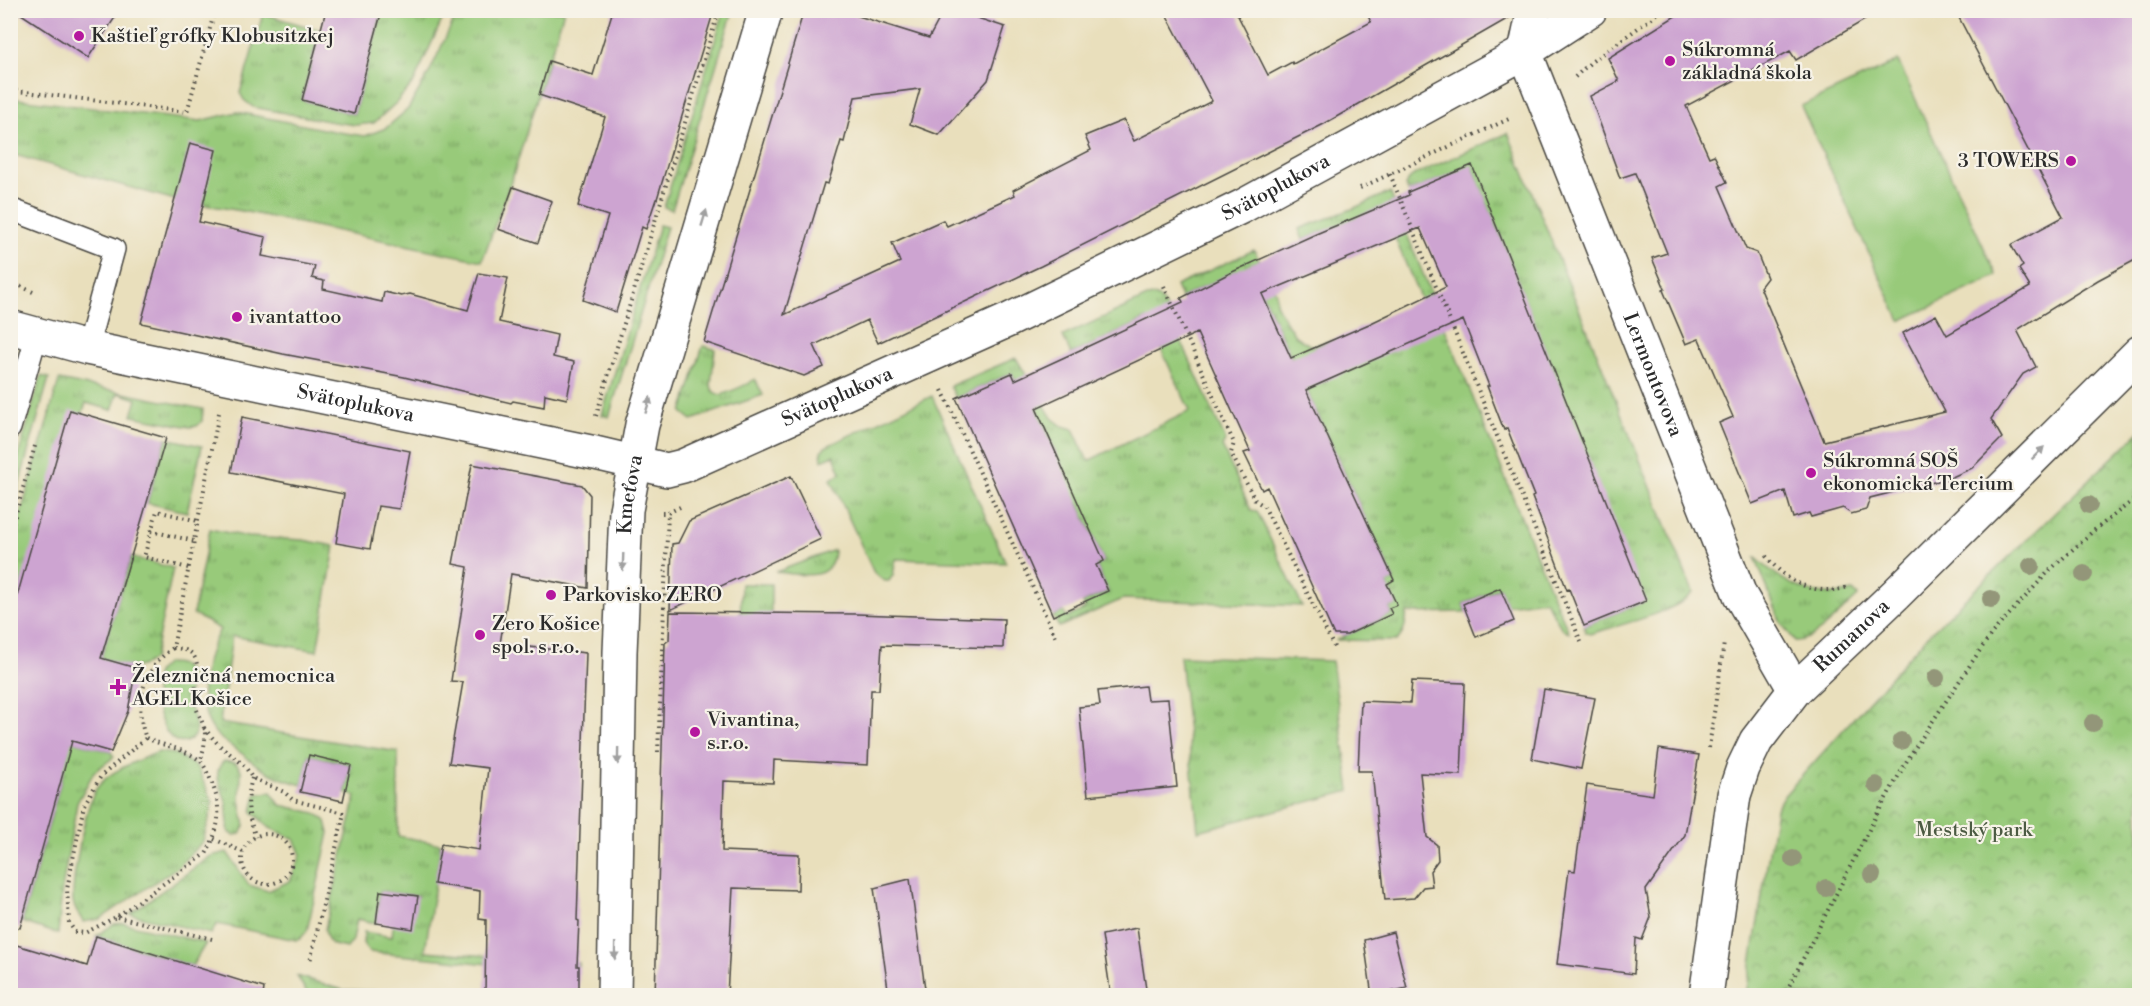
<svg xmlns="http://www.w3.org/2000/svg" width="2150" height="1006" viewBox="0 0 2150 1006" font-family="'Libre Bodoni',serif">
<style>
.grass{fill:url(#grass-tufts);stroke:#627a52;stroke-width:1.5}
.park{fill:url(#park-crowns);stroke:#627a52;stroke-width:1.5}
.pitch{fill:#98ca7a;stroke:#627a52;stroke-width:1.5}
.building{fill:#cda4d1;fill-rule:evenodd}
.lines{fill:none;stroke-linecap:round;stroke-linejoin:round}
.lane-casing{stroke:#484641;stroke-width:24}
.street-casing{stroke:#484641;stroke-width:36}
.path{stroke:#484641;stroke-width:4;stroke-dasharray:1.5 4.5;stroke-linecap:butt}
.lane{stroke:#fff;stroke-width:21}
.street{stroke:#fff;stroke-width:33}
.tree{fill:#939679}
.oneway{fill:#a0a0a0}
.poi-dot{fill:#b5179e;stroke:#f7f3e8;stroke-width:2}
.labels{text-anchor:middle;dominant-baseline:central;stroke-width:4.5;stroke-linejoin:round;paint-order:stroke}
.poi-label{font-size:20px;fill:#2b2b2b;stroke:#f7f3e8;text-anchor:start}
.street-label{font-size:20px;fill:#2b2b2b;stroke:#f7f3e8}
.park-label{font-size:20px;fill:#4c5b43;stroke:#f7f3e8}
</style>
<defs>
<pattern id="grass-tufts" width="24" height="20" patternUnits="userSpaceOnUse" patternTransform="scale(1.5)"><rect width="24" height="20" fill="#98ca7a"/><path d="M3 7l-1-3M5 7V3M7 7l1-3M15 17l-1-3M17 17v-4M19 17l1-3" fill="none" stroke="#7ca464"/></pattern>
<pattern id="park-crowns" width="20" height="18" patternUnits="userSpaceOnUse" patternTransform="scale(1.5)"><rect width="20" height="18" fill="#98ca7a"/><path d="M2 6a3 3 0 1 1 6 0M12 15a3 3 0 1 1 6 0" fill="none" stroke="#7ca464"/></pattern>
</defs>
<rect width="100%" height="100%" fill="#f7f3e8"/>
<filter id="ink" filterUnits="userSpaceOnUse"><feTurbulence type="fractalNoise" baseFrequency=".0167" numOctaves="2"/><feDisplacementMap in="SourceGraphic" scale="12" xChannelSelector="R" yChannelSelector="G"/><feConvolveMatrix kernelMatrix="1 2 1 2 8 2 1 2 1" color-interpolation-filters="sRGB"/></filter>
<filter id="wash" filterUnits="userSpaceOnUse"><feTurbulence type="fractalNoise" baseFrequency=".008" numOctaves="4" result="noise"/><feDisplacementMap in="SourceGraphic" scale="24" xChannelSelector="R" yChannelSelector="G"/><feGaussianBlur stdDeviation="1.35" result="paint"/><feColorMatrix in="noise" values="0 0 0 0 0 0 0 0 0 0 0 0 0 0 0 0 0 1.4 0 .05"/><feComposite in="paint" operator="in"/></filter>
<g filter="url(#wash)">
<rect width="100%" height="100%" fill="#e9dfbc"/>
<path class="grass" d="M382,11H446L414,82L396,103L374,123L356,125L333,122L253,107L244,100L240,93L263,14L320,30L302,100L354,114Z
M458,11H564L512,179L482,261L242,211L175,200L11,154L10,98L200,121L237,112L338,132L365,136L386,128L408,109L429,73Z
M724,11H733L672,210L664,207Z
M1508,133L1693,592C1679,612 1615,626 1590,634L1585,632L1584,626L1645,601L1472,166L1408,192L1405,185L1412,176Z
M1390,192L1552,594L1569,632L1562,629L1545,600L1507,605L1499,588L1463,604L1466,612L1407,613C1405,624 1405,634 1396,641L1336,640L1392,614L1389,608L1396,605L1387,584L1394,580L1262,293L1236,271L1181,298L1176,286L1254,250L1276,292V303L1282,315L1295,336L1311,346L1333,340L1347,371L1421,300L1382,207L1303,240L1299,229L1352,209Z
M659,225L667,227L609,417L602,415Z
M1154,296L1160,299L1167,309L1226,441L1222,446L1251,510L1257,511L1302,606L1123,599L1059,627L1053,616L1063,611L1067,618L1085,609L1083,603L1108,591L1096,565L1104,561L1080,506L1049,457L1056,453L1031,398L1024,401L1012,373L956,398L950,386L1016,358L1052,418L1062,426L1073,429L1088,461L1190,411L1147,319L1071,354L1063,336L1147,297Z
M703,346L715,349L711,384C711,390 715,394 721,395C733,390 744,387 755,379L763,395L692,420L682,412Z
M41,376L49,378L11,513V481Z
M59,380L203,409L202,421L197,426L190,427L132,416L137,399L118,393L112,410L86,403L12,616L11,584L15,571L11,569V548Z
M932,396L1006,563L896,559L893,575L889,581H885L874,573L831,479L841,473L834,455L822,460L821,451L825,447Z
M166,438L202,446L187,512L147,503Z
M210,529L248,537L303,540L335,546L317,651L232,636L220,723L398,752V836L441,844L425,951L579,963V966L542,964L539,969L369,952L363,943L364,932L392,937L393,926L418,896L380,891L376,923L357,919L353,940L347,948C333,946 327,944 325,929L356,796L345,793L351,765L309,755L302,785C273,777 265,772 241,753C234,748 226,743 219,737C191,708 204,660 220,629L193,614Z
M834,550C833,584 800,574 776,572Z
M131,557L173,568L154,658C137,675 122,664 101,658Z
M1755,557C1783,583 1814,602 1853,591L1858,596C1844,608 1814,643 1795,641L1781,623Z
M741,584H771V642L740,643Z
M1180,656L1332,661L1350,791L1198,831Z
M167,663C174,663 178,663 184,667C197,677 186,689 189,701C191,714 205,736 185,742C161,748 150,688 157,673C159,669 163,666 167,663Z
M55,736L111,752L114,757L94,772L77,803L62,889L58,934L22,922L62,777Z
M159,752L176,754L197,767L213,803L203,841L179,866L100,919L83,922C80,916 74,908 73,901C72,879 85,807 96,789C109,770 139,760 159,752Z
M224,761L236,763L241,770L240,800L245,826L240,834L234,835L229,832C227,822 228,812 226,802C223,789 210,773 224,761Z
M271,792L280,805L315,813L326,821L329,833L307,931L300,939L296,940L217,924L211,934L130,914L211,856L227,852L249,885L268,891L290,881L301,855L294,839L270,828L252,812L256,794Z
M123,923L206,943L192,966L96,936L114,924Z
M297,976L343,990L405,992L403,996L305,995L307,993Z"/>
<path class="park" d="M2139,432V995H1746L1776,809L1782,798L1930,633Z"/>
<path class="pitch" d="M1898,61L1997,276L1900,321L1801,106Z"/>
<g id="blocks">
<path class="building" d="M15,10H120L88,58Z
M326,10H382L354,114L302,100Z
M613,10H714L657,199H656L646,229L642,227L616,312L583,300L608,216L578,206L605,117L539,95L549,61L593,75Z
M804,10H839L929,38L944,10H953L1005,27L988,80L939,135L910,124L920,89L855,97L844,142L841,141L828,184L824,183L784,315L900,262L892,243L943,220L947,226L1015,195L1013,190L1091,150L1085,136L1124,120L1134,141L1212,101L1164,10H1235L1268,75L1292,62L1293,64L1371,22L1365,10H1515L1514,15L1324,124L1041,266L878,343L867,320L814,345L824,367L804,376L704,342Z
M1685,10H1882L1796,60L1790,51L1686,106L1709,157L1714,155L1727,182L1719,186L1746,249L1757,253L1767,278L1760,287L1824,441L1945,412L1903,333L1936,315L1947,335L2030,287L2019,269L2023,266L2011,245L2063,217L1955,10H2139V258L2098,280L2017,330L2036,367L2023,374L1991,419L2002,438L1972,468L1950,478L1870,498L1866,510L1851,514L1843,508L1811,517L1809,513L1793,518L1785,491L1752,504L1719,423L1733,417L1699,339L1686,344L1663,290L1665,289L1652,258L1667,253L1635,173L1620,178L1590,96L1619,81L1608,58Z
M190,143L216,150L199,222L266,237L262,256L315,266L312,278L324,281L323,289L382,302L384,292L401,296L410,294L468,310L479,273L508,278L499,322L557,335L553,357L574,362L567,399L545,394L544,407L513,401L511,403L404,377L283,354L141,323Z
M1472,165L1646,601L1584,626L1569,589L1567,590L1532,497L1534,496L1507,428L1504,430L1487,386H1489L1463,320L1306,390L1394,580L1387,584L1397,605L1389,608L1392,614L1347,635H1334L1267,487L1262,490L1244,453L1250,451L1197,333L1036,408L1104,561L1096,565L1108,591L1053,616L956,398L1012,373L1015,380L1080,350L1183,302L1181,298L1230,273L1316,234L1409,195L1408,192ZM1420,228L1446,287L1369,324L1291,358L1262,294Z
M513,187L552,201L538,243L498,229Z
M70,410L166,438L101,658L136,668L128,711L111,752L72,741L20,928L10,927V621Z
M242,417L410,451L399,509L378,506L370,549L336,543L344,494L231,472Z
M472,464L582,485L590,495L588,588L511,574L500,644L586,653L577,920L579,921L577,966H579V996H485L486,920L479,919L480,891L434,884L441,844L479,850L488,768L449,763L463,682L451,681L468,567L453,564Z
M791,476L821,539L670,610L672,544L678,543L689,521Z
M1500,588L1514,621L1476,637L1463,604Z
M670,612L856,614L1004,619L1003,648L882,645L879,690H871L868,765L774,760L773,783L724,781L722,851L799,854L798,890L733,888L727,996H655L665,643L669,640Z
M1412,681L1465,683L1461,775L1420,773L1427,837L1437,845L1438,860L1430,871L1432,886L1423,887L1414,898L1385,900L1372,771H1358L1361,701L1410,703Z
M1145,686L1147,700L1168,699L1177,787L1088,796L1079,707L1100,705L1098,691Z
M1544,689L1595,698L1581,769L1532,759Z
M1659,749L1699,755L1685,835L1646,890L1651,917L1642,940L1636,938L1634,974L1557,964L1569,870L1575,871L1587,785L1653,795Z
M309,755L351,765L343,801L300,792Z
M910,879L926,996H889L874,888Z
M380,891L418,896L413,929L376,923Z
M1137,928L1147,996H1111L1102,935Z
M1393,932L1407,988L1372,996L1364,940Z
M96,936L264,988L263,996H33L10,989V943L87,966Z"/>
</g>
</g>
<g filter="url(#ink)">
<use href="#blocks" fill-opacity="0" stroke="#484641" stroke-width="1.5"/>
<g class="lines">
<g class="lane-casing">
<path id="lane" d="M10,209L114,249L87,348
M10,428L37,334"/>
</g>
<g class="street-casing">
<g id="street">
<path id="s1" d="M1534,10L1525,52L1740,595L1795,690"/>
<path id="s2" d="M10,327L87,348L595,453L667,470L683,466L1009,320L1243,206L1525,52L1590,10"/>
<path id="s3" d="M614,996L620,652L626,510L642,425L766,10"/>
<path id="s4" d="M1706,996L1734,795L1743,768L1756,741L1795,690L1896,594L2140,352"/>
</g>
</g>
<path class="path" d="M1575,77L1591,62L1663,10
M10,90L187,112L215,10
M1390,174L1581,642
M1360,188L1511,118
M10,281L37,294
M1164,286L1234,443L1231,453L1255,500L1264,506L1335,649
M942,390L1056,638
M596,416L719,10
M662,513H668L680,507
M151,531L194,541
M10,534L35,446
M1766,556C1786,582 1815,597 1848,587
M188,568L144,557L157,511L198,521
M173,648C210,649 193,679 195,702C196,711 202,719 204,728C207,739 203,750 201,760
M204,728L218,744L245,766L252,778L284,792L293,800L344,813L310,962
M146,738C163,746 182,748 198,759C203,762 205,768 208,774C222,804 222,824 206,854L116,917L85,933L75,932L69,923L67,889L84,805L101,776L146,738C133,705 143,668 173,648L219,413
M1709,748L1724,643
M658,752L668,513
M252,778C246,801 247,815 256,837
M242 859a25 25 0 1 1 50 0a25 25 0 1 1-50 0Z
M214,839L243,852
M117,917L212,939
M1784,996L1876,816L1909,757L1972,662L1992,633L2050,570L2092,532L2140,495"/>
<use href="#lane" class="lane"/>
<use href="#street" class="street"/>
</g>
<g class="tree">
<circle cx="2089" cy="505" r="9"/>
<circle cx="2031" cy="566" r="9"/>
<circle cx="2084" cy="574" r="9"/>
<circle cx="1991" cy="599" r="9"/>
<circle cx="1936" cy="678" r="9"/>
<circle cx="2093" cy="723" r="9"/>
<circle cx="1901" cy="741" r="9"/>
<circle cx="1876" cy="785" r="9"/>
<circle cx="1793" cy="859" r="9"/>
<circle cx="1872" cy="875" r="9"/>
<circle cx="1826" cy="888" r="9"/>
</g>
<defs><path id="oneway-solid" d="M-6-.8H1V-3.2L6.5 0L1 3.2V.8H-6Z" transform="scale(1.5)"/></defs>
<g class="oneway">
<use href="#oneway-solid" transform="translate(704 218) rotate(-73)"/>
<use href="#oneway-solid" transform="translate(648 405) rotate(-73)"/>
<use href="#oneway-solid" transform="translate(2038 453) rotate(-45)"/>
<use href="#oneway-solid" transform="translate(623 562) rotate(92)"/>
<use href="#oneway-solid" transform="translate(618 756) rotate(91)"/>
<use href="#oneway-solid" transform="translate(615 951) rotate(91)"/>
</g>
</g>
<g class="poi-dot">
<circle cx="79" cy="36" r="6"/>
<circle cx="1670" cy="61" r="6"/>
<circle cx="2071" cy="161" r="6"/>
<circle cx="237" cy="317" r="6"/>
<circle cx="1811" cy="473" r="6"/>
<circle cx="551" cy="595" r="6"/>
<circle cx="480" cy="635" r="6"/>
<path d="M115 678h6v6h6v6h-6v6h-6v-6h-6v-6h6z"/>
<circle cx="695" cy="732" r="6"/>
</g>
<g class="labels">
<g class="poi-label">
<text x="91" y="36">Kaštieľ grófky Klobusitzkej</text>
<text x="1682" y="50">Súkromná<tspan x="1682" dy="23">základná škola</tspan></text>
<text x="2059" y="161" text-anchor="end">3 TOWERS</text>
<text x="249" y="317">ivantattoo</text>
<text x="1823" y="461">Súkromná SOŠ<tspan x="1823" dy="23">ekonomická Tercium</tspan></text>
<text x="563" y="595">Parkovisko ZERO</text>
<text x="492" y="624">Zero Košice<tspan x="492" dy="23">spol. s r.o.</tspan></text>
<text x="132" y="676">Železničná nemocnica<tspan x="132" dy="23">AGEL Košice</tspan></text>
<text x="707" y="720">Vivantina,<tspan x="707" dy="23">s.r.o.</tspan></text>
</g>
<g class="street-label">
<text stroke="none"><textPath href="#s2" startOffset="1344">Svätoplukova</textPath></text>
<text stroke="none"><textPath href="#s1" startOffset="390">Lermontovova</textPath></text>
<text stroke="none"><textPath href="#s2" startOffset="858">Svätoplukova</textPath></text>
<text stroke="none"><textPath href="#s2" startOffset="354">Svätoplukova</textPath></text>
<text stroke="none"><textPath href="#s3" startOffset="502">Kmeťova</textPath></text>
<text stroke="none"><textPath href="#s4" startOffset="404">Rumanova</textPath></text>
</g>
<g class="park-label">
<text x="1974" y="830">Mestský park</text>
</g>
</g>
<rect width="2150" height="1006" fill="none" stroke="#f7f3e8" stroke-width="36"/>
</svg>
